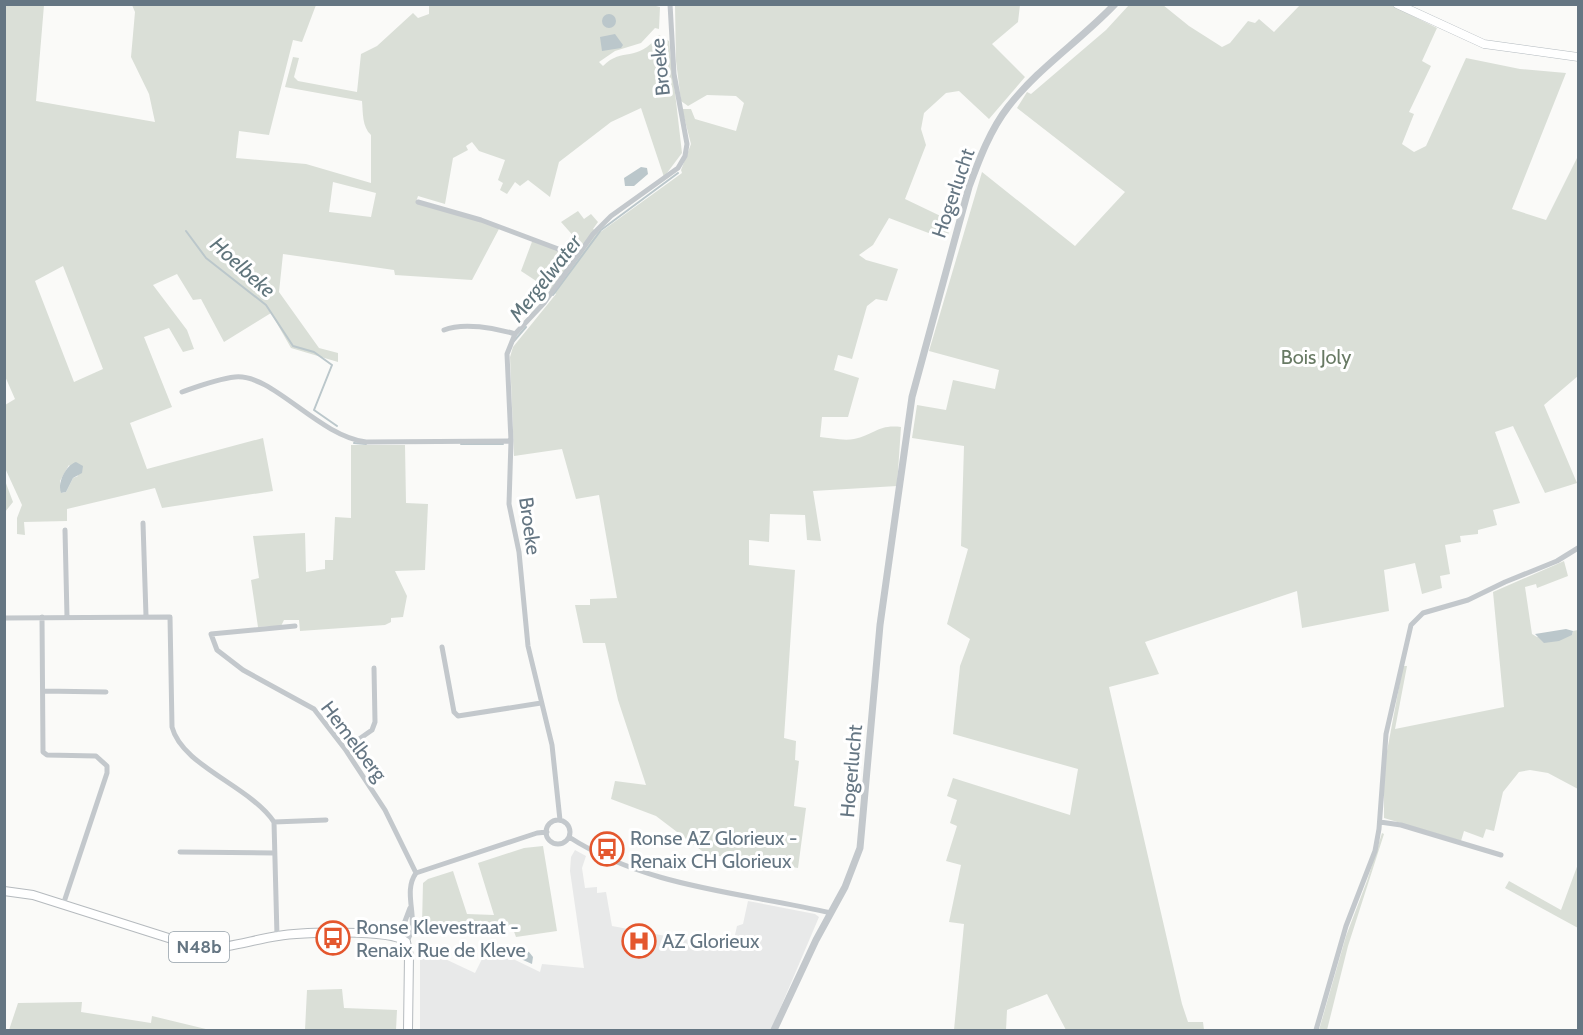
<svg xmlns="http://www.w3.org/2000/svg" width="1583" height="1035" viewBox="0 0 1583 1035" font-family="Cabin,sans-serif">
<style>
.built{fill:#e8e9e9}
.green{fill:#dadfd7;fill-rule:evenodd}
.water{fill:#bbc7cb}
.lines{fill:none;stroke-linecap:round;stroke-linejoin:round}
.stream{stroke:#bbc7cb;stroke-width:2}
.secondary-casing{stroke:#b3babf;stroke-width:9}
.primary-casing{stroke:#b5babe;stroke-width:10}
.minor{stroke:#c3c8cc;stroke-width:5}
.tertiary{stroke:#c3c8cc;stroke-width:7}
.secondary{stroke:#fff;stroke-width:8}
.primary{stroke:#fff;stroke-width:8}
.labels{text-anchor:middle;dominant-baseline:central;stroke-width:6;stroke-linejoin:round;paint-order:stroke}
.shield{fill:#fff;stroke:#939fa8;stroke-width:1.5}
.shield-label{font-size:18px;font-weight:bold;fill:#657683}
.street-label{font-size:20px;fill:#657683;stroke:#fff}
.park-label{font-size:20px;fill:#687a64;stroke:#fff}
.poi-label{font-size:20px;fill:#657683;stroke:#fff;text-anchor:start}
.water-label{font-size:21px;font-style:italic;fill:#60757c;stroke:#fff}
</style>
<rect width="100%" height="100%" fill="#fafaf8"/>
<path class="built" d="M575,850L586,856L582,868L585,888L597,887V893L606,892L612,926L682,939L733,944L737,926L743,924L748,901L815,914L819,917L771,1030H420V959L443,958L475,973L488,947L540,972L542,964L584,968L570,871L571,857Z"/>
<path class="green" d="M4,5H44L36,101L155,122L149,94L131,57L135,12L132,5H316L302,42L293,40L269,135L239,131L236,158L306,164L371,183V135C362,127 363,112 362,101L285,87L293,57L299,58L294,77L298,81L357,92L361,54L377,46L413,13L418,18L429,14V5H652L660,7L659,29L655,28L641,43L615,51L599,62L603,66C623,46 636,64 659,35L669,41L682,153L664,177L641,108L611,122L559,162L550,197L528,180L520,186L515,182L507,194L500,190L503,183L498,180L505,160L479,151L472,142L466,146L468,150L453,158L445,204L418,196L416,202L500,227L472,280L395,275L394,270L283,254L279,292L319,348L338,353V362L291,348L271,313L224,342L201,299L193,300L177,274L153,285L187,330L194,349L183,352L169,328L144,337L172,407L130,423L147,469L263,438L273,491L162,508L155,488L67,509V521L24,522L25,535L17,534V518L22,505L4,466L5,405L15,399L4,374ZM333,182L376,193L371,217L329,212ZM63,266L103,369L74,382L35,281ZM69,465L78,476L73,478L66,492L61,493L60,481Z
M675,5H1020L1018,22L992,44L1025,77L989,119L959,91L946,93L924,113L921,129L926,145L905,199L951,221L947,240L889,218L873,245L859,255L866,260L898,269L887,301L876,299L867,306L852,359L838,355L834,370L859,378L848,417H822L820,437C830,438 844,441 854,439C874,435 878,424 901,427L897,486L813,491L821,541L807,540L805,515L770,514L769,542L749,540V565L795,570L784,738L796,741L795,760L799,761L794,806L806,808L798,868L706,854L656,816L611,799L615,781L646,785L618,700L605,643H583L575,605H590V599L617,598L599,495L576,499L562,449L514,456L510,357L513,347L556,294L521,271L533,239L568,254L576,239L561,222L578,211L584,219L591,214L598,222L593,229L599,233L682,173L681,170L691,144L682,109H691L695,119L736,131L744,103L736,96L707,95L688,106L681,101L676,61Z
M1129,5H1163L1189,26L1222,47L1230,43L1248,21L1255,23L1259,19L1274,32L1300,5H1391L1437,28L1422,61L1431,66L1409,112L1414,114L1402,144L1414,152L1426,146L1466,58L1520,69L1566,73L1512,209L1546,220L1578,156V376L1544,405L1577,483L1545,493L1513,426L1495,432L1520,503L1493,510L1497,525L1478,530V534L1460,536L1461,542L1445,545L1450,574L1440,576L1442,588L1422,594L1415,563L1384,570L1389,611L1302,628L1297,591L1145,642L1159,674L1109,687L1182,1004L1188,1022H1203L1204,1030H1066L1047,994L1007,1010L1006,1030H954L964,924L949,922L961,865L946,861L957,826L950,823L957,800L947,796L953,778L1070,815L1078,769L953,734L960,666L970,639L947,624L968,549L961,546L964,446L912,438L917,405L946,410L953,380L995,389L999,370L929,351L982,172L1075,246L1125,192L1017,108L1027,92L1031,94L1106,30Z
M351,445H405L406,503L428,504L425,570L395,571L407,596L403,617L391,618V622L385,625L300,631L299,620H284L281,626L258,627L251,580L259,578L253,536L305,533L306,572L325,569V560H333L335,517L351,518Z
M4,478L13,502L5,512H4Z
M1564,561L1568,576L1537,588L1536,584L1525,587L1532,634L1537,637L1572,635L1573,631L1578,630V789L1548,773L1530,770L1519,772L1503,792L1494,831L1486,829L1483,838L1464,831L1461,841L1384,818V767L1403,666H1407L1395,729L1504,707L1493,592Z
M1382,833L1384,834L1348,946L1327,1030H1319L1346,936L1367,881Z
M543,846L557,931L516,937L512,926L422,924L423,883L428,879L453,871L467,914L494,915L478,863L524,848Z
M1578,864V928L1505,888L1509,881L1561,910Z
M342,989L344,1008L397,1010L396,1030H305L307,990Z
M82,1002L81,1012L151,1023L152,1016L210,1030H9L18,1003Z"/>
<path class="water" d="M602 21a7 7 0 1 1 14 0a7 7 0 1 1-14 0Z
M615,34L623,45L621,48L602,51L600,37Z
M641,167L647,168L648,174L634,186H625L624,178Z
M76,462L83,466L82,473L73,478L66,492L61,493C57,483 66,465 76,462Z
M1566,629L1573,631L1572,635L1559,641L1544,643L1535,634Z
M501,947L529,952L533,957L532,964L503,951Z"/>
<g class="lines">
<path class="stream" d="M186,231L206,258L266,305L293,346L314,352L332,365L314,410L337,426
M553,295L601,230L678,173
M514,341L526,327
M354,443L366,444
M461,444H503"/>
<g class="secondary-casing">
<path id="secondary" d="M1397,4L1484,44L1578,57"/>
</g>
<g class="primary-casing">
<path id="primary" d="M4,891L33,895L200,948C228,949 251,940 278,936C299,932 392,929 406,942L409,956L408,1030"/>
</g>
<path class="minor" d="M418,202L481,220L577,256
M444,330C463,322 496,328 515,334
M182,392C199,386 217,379 235,377C272,373 318,436 366,442L511,441
M143,523L146,616
M65,530L67,617
M42,617L43,752L47,755L96,756L107,766V773L63,905
M4,618L170,617L172,727C182,766 250,786 274,822L277,936
M295,626L211,634L217,650L243,670L314,709L345,749L385,810L416,873
M442,647L454,712L458,716L541,703
M43,691L106,692
M345,749L372,730L375,722L374,668
M560,820L552,745L528,646L519,552L509,504L511,441L507,354L515,334L544,303L593,234L611,216L678,168L685,156L687,144L674,74L670,4
M546 832a12 12 0 1 1 24 0a12 12 0 1 1-24 0Z
M274,822L326,820
M1380,822L1401,825L1501,855
M569,837C648,888 741,892 831,913
M180,852L274,853
M416,873L537,833L547,832
M399,937L410,908
M406,942C422,922 401,894 416,873
M1316,1030L1346,926L1375,851L1379,829L1386,734L1411,625L1423,613L1468,600L1505,582L1557,561L1578,548"/>
<path class="tertiary" d="M774,1030L816,940L845,887L860,848L880,625L912,397L969,187C979,160 990,130 1008,107C1038,68 1081,40 1115,4"/>
<use href="#secondary" class="secondary"/>
<use href="#primary" class="primary"/>
</g>
<defs>
<g id="bus-ring" transform="scale(1.725)"><circle r="9.5" fill="#fff" stroke="#e4572e" stroke-width="1.5"/><path d="M-5-6H5V4H4V6H2V4H-2V6H-4V4H-5ZM-3.5-4V0h7V-4ZM-3.5 1.2v1.5H-2V1.2ZM2 1.2v1.5H3.5V1.2Z" fill="#e4572e"/></g>
<g id="hospital-ring" transform="scale(1.725)"><circle r="9.5" fill="#fff" stroke="#e4572e" stroke-width="1.5"/><path d="M-5-5h3v3.5h4V-5h3V5h-3V1.5h-4V5h-3Z" fill="#e4572e"/></g>
</defs>
<g fill-rule="evenodd">
<use href="#bus-ring" x="607" y="849"/>
<use href="#bus-ring" x="333" y="938"/>
<use href="#hospital-ring" x="639" y="941"/>
</g>
<g class="labels">
<rect class="shield" x="169" y="932" width="60" height="30" rx="4.5"/>
<g class="shield-label">
<text x="199" y="947">N48b</text>
</g>
<g class="street-label">
<text transform="translate(660 67) rotate(-96)">Broeke</text>
<text transform="translate(953 193) rotate(-71)">Hogerlucht</text>
<text transform="translate(530 526) rotate(82)">Broeke</text>
<text transform="translate(354 741) rotate(53)">Hemelberg</text>
<text transform="translate(851 771) rotate(-85)">Hogerlucht</text>
</g>
<g class="park-label">
<text x="1316" y="357">Bois Joly</text>
</g>
<g class="poi-label">
<text x="630" y="838">Ronse AZ Glorieux -<tspan x="630" dy="23">Renaix CH Glorieux</tspan></text>
<text x="356" y="927">Ronse Klevestraat -<tspan x="356" dy="23">Renaix Rue de Kleve</tspan></text>
<text x="662" y="941">AZ Glorieux</text>
</g>
<g class="water-label">
<text transform="translate(243 267) rotate(42)">Hoelbeke</text>
<text transform="translate(545 278) rotate(-52)">Mergelwater</text>
</g>
</g>
<rect width="1583" height="1035" fill="none" stroke="#657683" stroke-width="12"/>
</svg>
